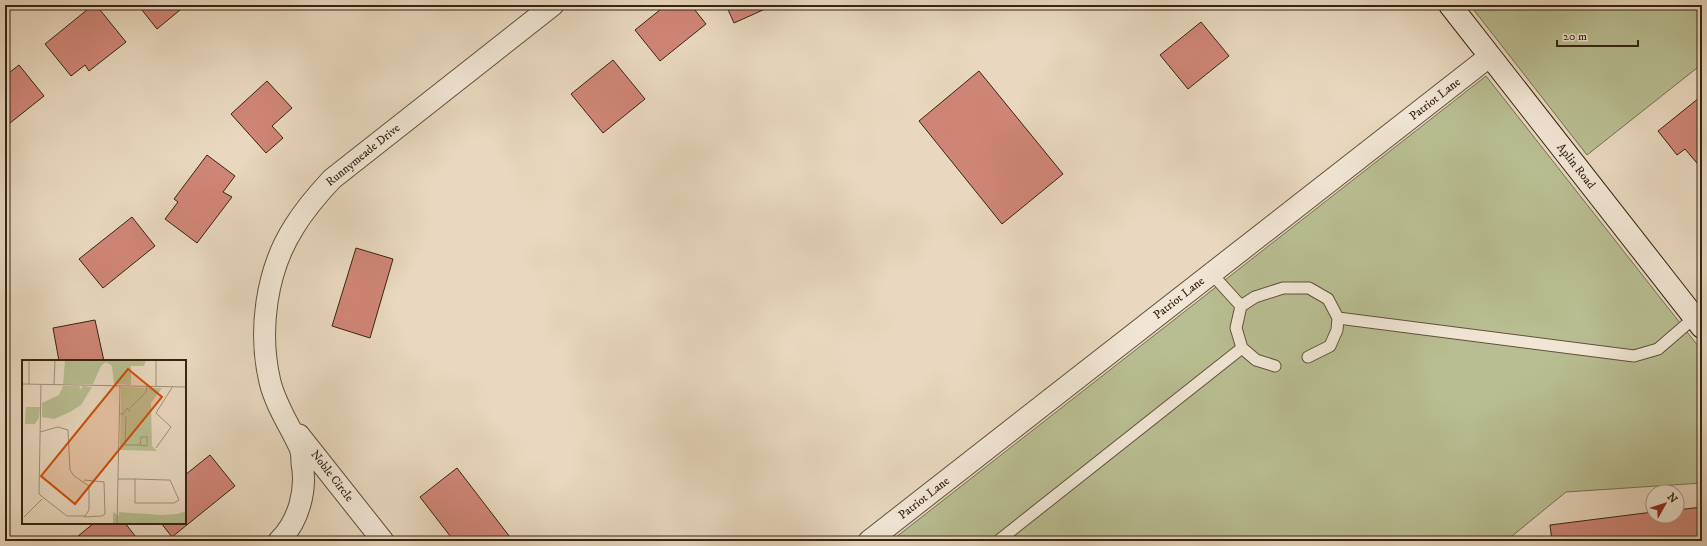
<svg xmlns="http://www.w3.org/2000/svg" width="1707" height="546" viewBox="0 0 1707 546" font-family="'IM FELL DW Pica',serif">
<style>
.green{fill:#b8be91;stroke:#767152}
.building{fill:#d08677;stroke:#352412}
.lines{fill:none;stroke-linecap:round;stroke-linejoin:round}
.lane-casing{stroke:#62513d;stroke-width:13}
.street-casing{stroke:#62513d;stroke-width:23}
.secondary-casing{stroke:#352412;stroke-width:24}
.lane{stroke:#f1e6d5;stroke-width:11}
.street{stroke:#f1e6d5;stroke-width:21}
.secondary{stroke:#f1e6d5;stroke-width:22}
.labels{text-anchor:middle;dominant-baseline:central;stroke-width:4;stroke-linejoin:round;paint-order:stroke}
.street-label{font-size:12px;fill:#352412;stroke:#f1e6d5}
.inset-road{fill:none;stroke:#a1907a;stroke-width:1}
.view{fill:#cd510d;fill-opacity:0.15;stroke:#cd510d;stroke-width:2}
.inset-edge{fill:none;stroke:#352412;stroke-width:2}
</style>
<rect width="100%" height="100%" fill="#e9d8bf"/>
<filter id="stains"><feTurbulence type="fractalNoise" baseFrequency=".005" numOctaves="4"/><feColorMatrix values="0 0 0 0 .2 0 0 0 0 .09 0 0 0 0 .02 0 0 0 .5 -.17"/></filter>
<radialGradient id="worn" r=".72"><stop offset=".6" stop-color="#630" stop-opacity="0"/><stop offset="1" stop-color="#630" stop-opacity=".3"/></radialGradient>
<path class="green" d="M1470,5H1702V64L1587,155Z
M1486,76L1702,351V483L1566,492L1506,541H891Z"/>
<path class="building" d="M93,5H96L126,42L89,71L85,65L71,76L45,44Z
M138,5H186L157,29Z
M666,5H691L706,24L660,61L635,30Z
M726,5H774L734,23Z
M1201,22L1229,56L1188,89L1160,55Z
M613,60L645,99L603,133L571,94Z
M19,65L44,96L5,127V76Z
M979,71L1063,174L1002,224L919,121Z
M267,81L292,108L272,126L283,138L266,153L231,114Z
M1699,98L1702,101V169L1685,149L1677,155L1658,131Z
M207,155L235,176L223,192L232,197L197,243L165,219L178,202L174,199Z
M132,217L155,246L103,288L79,259Z
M356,248L393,259L370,338L332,326Z
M95,320L104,361H59L53,328Z
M210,455L235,486L172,537L161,523H185V475Z
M457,468L513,541H454L420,497Z
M1702,507V541H1552L1550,525L1653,512V516H1677V510Z
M94,523H125L139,541H72Z"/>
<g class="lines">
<g class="lane-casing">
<path id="lane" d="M1211,273L1241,306L1255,297L1283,288H1309L1328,299L1338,318L1337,330L1330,346L1308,357
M1241,306L1236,328L1242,348L1256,360L1275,366
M1338,318L1634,356L1658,349L1695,317
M998,541L1242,348"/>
</g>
<g class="street-casing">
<path id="street" d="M299,435L383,541
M279,541C299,521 307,490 302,463C302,458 302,453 300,448C290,426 276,406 270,382C258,331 266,271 294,227C305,209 318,194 332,179L553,5
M869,541L1490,56"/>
</g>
<g class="secondary-casing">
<path id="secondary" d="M1450,5L1702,327"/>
</g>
<use href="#lane" class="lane"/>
<use href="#street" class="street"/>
<use href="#secondary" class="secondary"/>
</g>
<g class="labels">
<g class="street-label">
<text transform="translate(1435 99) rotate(-38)">Patriot Lane</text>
<text transform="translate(363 155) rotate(-39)">Runnymeade Drive</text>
<text transform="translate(1576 166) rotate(52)">Aplin Road</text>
<text transform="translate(1179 298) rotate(-38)">Patriot Lane</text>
<text transform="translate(332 476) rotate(52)">Noble Circle</text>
<text transform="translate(924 498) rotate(-38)">Patriot Lane</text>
</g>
</g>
<g transform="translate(22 360)">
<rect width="164" height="164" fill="#e9d8bf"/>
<path d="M43,0H124L122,6H109V25L92,24L90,6L84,2L79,6L71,24H41ZM41,26H57L60,30V26L70,27L59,45L48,52L32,59L20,57V43L37,35ZM99,27L140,28L129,43L130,86L135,91L98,90ZM4,47H18L17,58L13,64H3ZM164,151V164H91V152L97,156V152L139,155L155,154Z" fill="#b8be91"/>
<path class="inset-road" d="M0,24L164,27M7,24V0M32,25L33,0M134,26V0M107,49L124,32L125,26M97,54H101L105,48L108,52M104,56L103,85H118L125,86V77H119L118,85M18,72L36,67L46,70L48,110L52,116L67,126V150L63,156H45L18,135L17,133L19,25M134,88L149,67L134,53L151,26M96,119H113L145,120H148L157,140L152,143H113V119M2,157L20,139M62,157L80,156L83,154L82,122L62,120M95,164L98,26"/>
<path class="view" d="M106,9L140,37L53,144L19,116Z"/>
<rect width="164" height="164" class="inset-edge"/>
</g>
<rect width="1707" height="546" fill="none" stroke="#e9d8bf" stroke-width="20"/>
<rect x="6" y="6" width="1695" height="534" fill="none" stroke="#352412" stroke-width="2"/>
<rect x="10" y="10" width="1687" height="526" fill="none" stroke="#352412"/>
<g transform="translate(1665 504) rotate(51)"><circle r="19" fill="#f1e6d5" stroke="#a69887"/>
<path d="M0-3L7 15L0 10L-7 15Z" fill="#8f2418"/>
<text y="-6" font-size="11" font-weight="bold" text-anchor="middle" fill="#352412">N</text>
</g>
<path d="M1557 40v6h81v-6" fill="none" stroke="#352412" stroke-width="2"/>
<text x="1563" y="40" font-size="12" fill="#352412" stroke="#f1e6d5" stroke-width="3" paint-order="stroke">20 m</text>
<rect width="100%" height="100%" filter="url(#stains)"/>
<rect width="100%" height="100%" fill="url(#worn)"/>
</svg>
